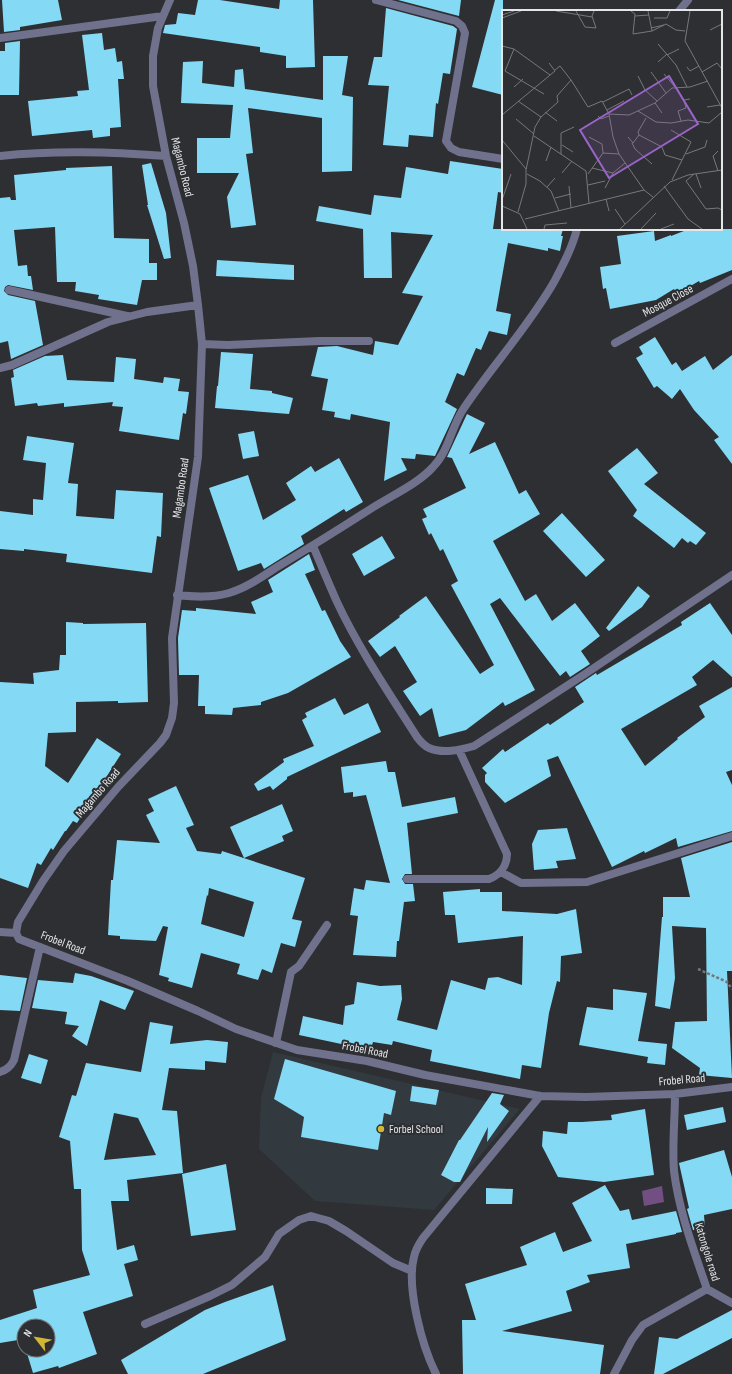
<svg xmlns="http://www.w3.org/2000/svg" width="732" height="1374" viewBox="0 0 732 1374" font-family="'Sofia Sans Condensed',sans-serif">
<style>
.built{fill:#32393f}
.forest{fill:#724f83}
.building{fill:#84d9f5;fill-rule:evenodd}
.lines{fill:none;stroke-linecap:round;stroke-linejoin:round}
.path{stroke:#747678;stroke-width:2.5;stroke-dasharray:3 2;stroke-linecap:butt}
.service{stroke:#70718c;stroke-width:8}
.minor{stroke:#70718c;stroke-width:8}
.poi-dot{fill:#d0b836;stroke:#2d2f32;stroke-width:1.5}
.labels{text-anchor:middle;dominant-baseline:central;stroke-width:4;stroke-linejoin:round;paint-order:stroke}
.street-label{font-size:12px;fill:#e4e6e8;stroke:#2d2f32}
.poi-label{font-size:12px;fill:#e4e6e8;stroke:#2d2f32;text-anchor:start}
.inset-road{fill:none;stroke:#76787b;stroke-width:1}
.view{fill:#9a64cb;fill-opacity:0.15;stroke:#9a64cb;stroke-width:2}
.inset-edge{fill:none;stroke:#e4e6e8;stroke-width:2}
</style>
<rect width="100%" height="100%" fill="#2d2f32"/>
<path class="built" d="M273,1052L520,1109L434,1210L315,1201L259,1149L261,1097Z"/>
<path class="forest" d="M662,1186L664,1202L644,1206L642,1191Z"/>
<path class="building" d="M2,0H58L62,20L20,27V30L4,32Z
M198,0H220L279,9L280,0H313L315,67L286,68V56L260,52V47L163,33L165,25L176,24L178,13L195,15Z
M398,0H461L459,16Z
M495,0H503V95L472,87Z
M386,8L453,26L457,29L450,74L443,73L438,104L436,103L433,137L409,135L408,147L383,145L389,86L368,85L374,57H382Z
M102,33L104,50L115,48L117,62L122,61L124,79H118L121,127L110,128V136L93,138L92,130L32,136L28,101L78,96L77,91L89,90L82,35Z
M20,41L19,95H0V51H5V43Z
M323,56H348L342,95L353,97L352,171L322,172V118L248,108L253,153L246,154L256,225L231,228L227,197L239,173H197V138H230L233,105L181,103L183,62L203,61L202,83L234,87L235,70L243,69L245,89L323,100Z
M450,161L503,169V193L498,192L493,229H563L561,236H563L560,251L548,248V251L508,243L496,311L511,314L507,335L489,331L481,350L476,348L464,376L457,373L445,402L457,409L435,456L416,454L415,459L401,458L407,470L384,481L390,422L351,414L350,420L334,417L335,412L322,410L328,379L311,376L318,347L337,346L373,355L375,341L398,345L423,296L402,293L433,235L391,232L392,278H364L363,229L316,221L319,206L371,215L374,195L401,198L406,167L448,174Z
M151,163L166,213L171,258L164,259L147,205H148L142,165Z
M112,166L114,238L149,239V263H157V280H142L137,305L98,299L99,295L75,291L76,282H57L55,227L14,230L18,266L27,265L28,276H31L33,290L8,285L5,287L4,291L8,295L35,301L43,345L11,359L8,341L0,343V198L10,197L11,200H16L14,175L66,170V168Z
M689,229H732V270L700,283L699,281L677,294L674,289L656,300L610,309L606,288L603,289L600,267L621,264L617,236L654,231L655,241L671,235V236Z
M217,260L294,265V280L216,276Z
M655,337L672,365L676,362L682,371L705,356L713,370L732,355V464L714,440L719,437L694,410L680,389L672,399L657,386L654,388L636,358L643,354L639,347Z
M221,352L253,354L250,389L272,391V393L293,398L289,414L215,408L217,386H218Z
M63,355L67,380L114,382L116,357L136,359L134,379L163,383L164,377L180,379L178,391L189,392L186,414L183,413L179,440L119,431L123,407L112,406L113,402L64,407V403L38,406L37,403L15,406L11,378L14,377L13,370L45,356Z
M467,414L485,423L469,454L495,442L519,494L526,490L540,514L493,541L525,601L536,594L552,621L575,603L600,636L581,651L590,664L570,677L566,671L560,676L500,598L490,604L535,690L505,706L503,702L466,730L439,737L432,708L420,716L403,691L417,682L395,646L380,657L368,641L400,617L399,616L426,596L480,674L494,665L451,585L458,581L443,549L440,551L431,533L429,535L422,519L427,517L423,509L466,488L452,458L447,457Z
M254,431L259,456L243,459L238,434Z
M27,436L74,443L68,483L78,484L76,516L114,519L116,490L163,493L161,537L157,536L152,573L66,562L67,554L24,549V551L0,549V511L33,515V499L43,500L46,463L23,460Z
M637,448L658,473L644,484L706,533L696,545L690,541L688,543L682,538L674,548L633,516L637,510L608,471Z
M339,458L363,502L346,512L344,509L301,536L304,544L264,569L261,563L238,571L209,488L248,475L263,520L296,500L286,483L311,466L315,472Z
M562,513L605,560L586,577L543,531Z
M382,536L395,558L364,576L352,554Z
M309,554L315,570L305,574L322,611L325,610L340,641L351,657L288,693L261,702V705L233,708L232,715L205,714V706H198L199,675H179L178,638L182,610L196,611V608L256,614L251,602L273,592L268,580Z
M638,586L650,596L642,607L609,631L606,628Z
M710,603L732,635V677L713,660L692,677L697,685L621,729L645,766L678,739L677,738L705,717L699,706L732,687V770L726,772L732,785V831L678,847L676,838L645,853L644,851L612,867L558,756L547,760L551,776L505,803L485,782V775L487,773L482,768L503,749L505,752L548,723L550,725L584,702L575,687L596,673L597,675L682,625L681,622Z
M66,622L83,623V624L146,623L148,702L118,703V701L76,702V732L48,733L45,766L68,783L97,738L121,754L77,823L73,821L66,831H65L53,850L51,848L41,865L37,863L28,888L0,878V682L34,684L33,673L59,670L60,655H66Z
M335,698L344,715L368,703L381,732L287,777V779L273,790L270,786L258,791L254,784L284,762L283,759L314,746L302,720L307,717L305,713Z
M386,761L388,772H395L402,807L455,797L458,813L407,823L412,874H405L402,879L405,884H413L415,901L404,902L399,941H397L396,957L353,955L358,916L350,915L354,888L364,890L366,880L390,883L366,795L353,797V792L344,793L341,767Z
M176,786L194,825L186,828L197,851L221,854L222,851L305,878L292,919L302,921L295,947L281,943L272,973L262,969L258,980L237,974L240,964L201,953L192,988L168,981L169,978L159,975L168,927L163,926L156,941L120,939V936L108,935L111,880H113L117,840L160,843L146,815L154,811L148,799ZM209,888L254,902L244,937L201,924L207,895L208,896Z
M282,804L293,831L282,836L284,841L244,858L230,827Z
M567,828L576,859L556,861L558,868L534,870L532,844L538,830Z
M732,842V971H727L732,1078L699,1075L700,1068L672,1048L675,1022L707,1021L706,928L672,926L675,978L670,1009L655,1006L662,917H663V897H690L681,858Z
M480,889V892H502V911L557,914L576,909L582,953L561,956L560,982L557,981L549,1013L541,1068L522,1065L520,1079L430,1061L432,1050L393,1041L392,1045L373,1042L371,1049L346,1047V1045L299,1035L303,1016L343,1025L345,1006L354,1004L357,982L380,986L401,985L402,999L397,1020L437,1030L451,980L485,990L488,978L498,977L522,985L523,936L458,943L455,915H445L443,892Z
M75,973L91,976L134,991L125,1010L100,1000L87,1046L72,1036L79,1026L65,1024L67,1012L32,1008L38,980L73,983Z
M0,975L27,978L20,1011L0,1010Z
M613,989L647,993L638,1041L667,1044L665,1065L647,1063L648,1057L579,1045L587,1007L613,1010Z
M150,1022L173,1026L170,1044L207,1040L228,1042L226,1063L205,1061V1070L169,1068L162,1110L177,1111L183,1173L127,1180L129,1201H111L117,1250L134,1245L138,1260L124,1264L133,1296L83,1312L97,1354L59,1368L58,1366L33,1373L26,1350H48V1326H24V1343L19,1344L18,1340L0,1343V1320L37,1308L33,1290L90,1275L82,1250L81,1189H74L70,1141L59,1137L72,1095L76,1096L86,1063L141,1072ZM114,1113L138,1118L156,1155L104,1160Z
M29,1054L48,1060L41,1084L21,1078Z
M285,1059L396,1091L391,1115L384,1113L378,1150L301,1137L304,1117L274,1099Z
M412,1086L439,1090L436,1105L410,1101Z
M492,1093L504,1095L500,1104L509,1111L487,1142L488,1127L460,1182H454L441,1175L459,1140H460Z
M723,1107L726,1122L687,1130L684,1115Z
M645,1109L654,1175L604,1182L558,1177L542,1146L543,1131L567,1134L568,1122H582L612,1120L611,1115Z
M724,1150L732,1177V1209L704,1215L705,1229L693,1230L687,1209L689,1208L679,1163Z
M226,1164L236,1230L191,1236L182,1174Z
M605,1185L620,1211L629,1209L632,1220L676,1211L682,1232L676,1233V1234L626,1244L630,1268L587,1275L590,1282L566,1291L572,1311L502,1331L604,1345L600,1374H463L462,1320H476L465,1284L527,1265L520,1247L555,1232L563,1252L592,1241L572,1203Z
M486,1188L513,1189L512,1204H486Z
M273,1285L286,1340L203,1374H128L121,1360L205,1310L225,1302Z
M732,1310V1338L663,1374H654L659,1337L677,1339Z"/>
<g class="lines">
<path class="path" d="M698,969L727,982L732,989"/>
<path class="service" d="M276,1043L291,972L299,966L327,925"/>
<path class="minor" d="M170,0L158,28L153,56V86L166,156L184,223L193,266L198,305L202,344L198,457L172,638L174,703L172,718L166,735L160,743L119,786L64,851L43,881L18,922L16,933L19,939L128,981L198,1011L236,1029L297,1050L367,1061L425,1075L540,1096L586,1097L675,1094L732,1087
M376,0L456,21L462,26L465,33L446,141L451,148L459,152L503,159
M679,11L688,0
M0,38L163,16
M0,156C56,150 110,152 166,156
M9,290L127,316
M615,343L732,279
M202,344L228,345L320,341H369
M0,368L12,365L108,322L147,312L198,305
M313,546C321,565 329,584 337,602C359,649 389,693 417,737C420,741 425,746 429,748C443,754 460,750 474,746L585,674L732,575
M177,595C195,597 212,598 229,593C246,588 262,577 277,567C309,548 341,528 372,508C391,496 419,483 433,467C449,451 451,427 464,408C493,365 528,327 554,282C563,265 572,248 577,229
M501,872L521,883L587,882L732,836
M407,879H489C500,875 507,866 507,854L459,750
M0,932L16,933
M0,1072C7,1070 11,1066 14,1060L40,947
M707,1289L732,1303
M145,1324L210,1296L232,1285L265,1257L279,1234L299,1220L311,1216L329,1221L346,1231L393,1263L412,1271
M436,1374C422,1346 406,1287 414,1257C415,1250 419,1244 423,1238L540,1096
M614,1374L632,1340L643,1325L707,1289C694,1251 679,1212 674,1171C672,1146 675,1119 675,1094"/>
</g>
<circle class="poi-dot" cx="381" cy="1129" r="4"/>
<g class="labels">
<g class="street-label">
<text transform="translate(182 167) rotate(76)">Magambo Road</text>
<text transform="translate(668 301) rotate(-28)">Mosque Close</text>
<text transform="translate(181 488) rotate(-82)">Magambo Road</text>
<text transform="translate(98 793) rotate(-49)">Magambo Road</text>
<text transform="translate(63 943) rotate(21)">Frobel Road</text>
<text transform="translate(365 1050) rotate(11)">Frobel Road</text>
<text transform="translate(682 1080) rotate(-5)">Frobel Road</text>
<text transform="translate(707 1252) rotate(73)">Katongole road</text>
</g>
<g class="poi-label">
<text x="389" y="1129">Forbel School</text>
</g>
</g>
<g transform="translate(502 10)">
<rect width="220" height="220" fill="#2d2f32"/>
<path class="inset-road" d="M54,1L90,7M74,1L83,17L94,18L90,6L92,1M129,1L133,4L131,24L150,21M146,1L150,21L164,14L174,20L183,21M188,1L183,31L220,98M0,5L12,1M133,6L147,5M0,8L19,1M152,8H165L168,1M149,18L162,15M208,20L220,14M156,34L174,55L185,77M0,36L12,39L48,65M12,39L3,61L42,84M165,45L177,39M156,52L165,44M185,57L188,61L197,56M149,62L164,83M200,62L215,53L220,59M162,64L173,77M136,66L143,80L155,91M69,70L86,97L100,91L107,104L111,127L117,144L142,180L151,187M12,77L21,69M101,92L127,79L130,85M153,93L160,103M205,97L218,95M105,100L122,91M136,101L154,112L169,113L186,110L207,113L220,102M43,102L55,111M107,104L127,105L153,93L170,78L188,77L206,71M0,105L53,61L47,53M96,106L99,109L107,106M39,107L56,92L55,86L69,70L58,56L53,60M144,108L136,122L137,125L160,137L163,145L180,150M14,109L32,124M179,111L176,101L184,98L182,90L188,89M169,120L189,132L170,170M32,126L84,161L87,193M87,127L100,134L101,143M126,127L131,133L137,125M0,130L24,159M130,133L133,139L150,154M60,135L71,142M59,144V123L72,117M184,144L203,137L205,130M44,151L49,137M90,158L111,163L123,153M216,161L211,146L216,141M60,163L70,151M25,164L38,171L49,181L57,201M86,164L101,143L117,144M192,164L184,171L204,199L216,198L220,200M194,164L199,178M86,175L103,171M67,176L69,198M162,176L186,209L200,219M45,177L53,168M103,178L111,163M53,188L69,184M104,189L107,201M0,190L9,164M0,196L18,204L25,219M113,199L123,214M16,202L24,174V160L33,117L39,107L16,91M23,209L142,180M42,219L43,215L65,213M118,219L168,172L186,165L220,160M139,219L154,203M159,219L172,214"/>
<path class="view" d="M167,66L196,114L107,168L78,120Z"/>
<rect width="220" height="220" class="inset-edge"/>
</g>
<g transform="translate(36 1338) rotate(301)"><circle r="19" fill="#2d2f32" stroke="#76787b"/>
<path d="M0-3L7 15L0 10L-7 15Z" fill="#d0b836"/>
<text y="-6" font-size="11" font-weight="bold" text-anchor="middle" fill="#e4e6e8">N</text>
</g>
</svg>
